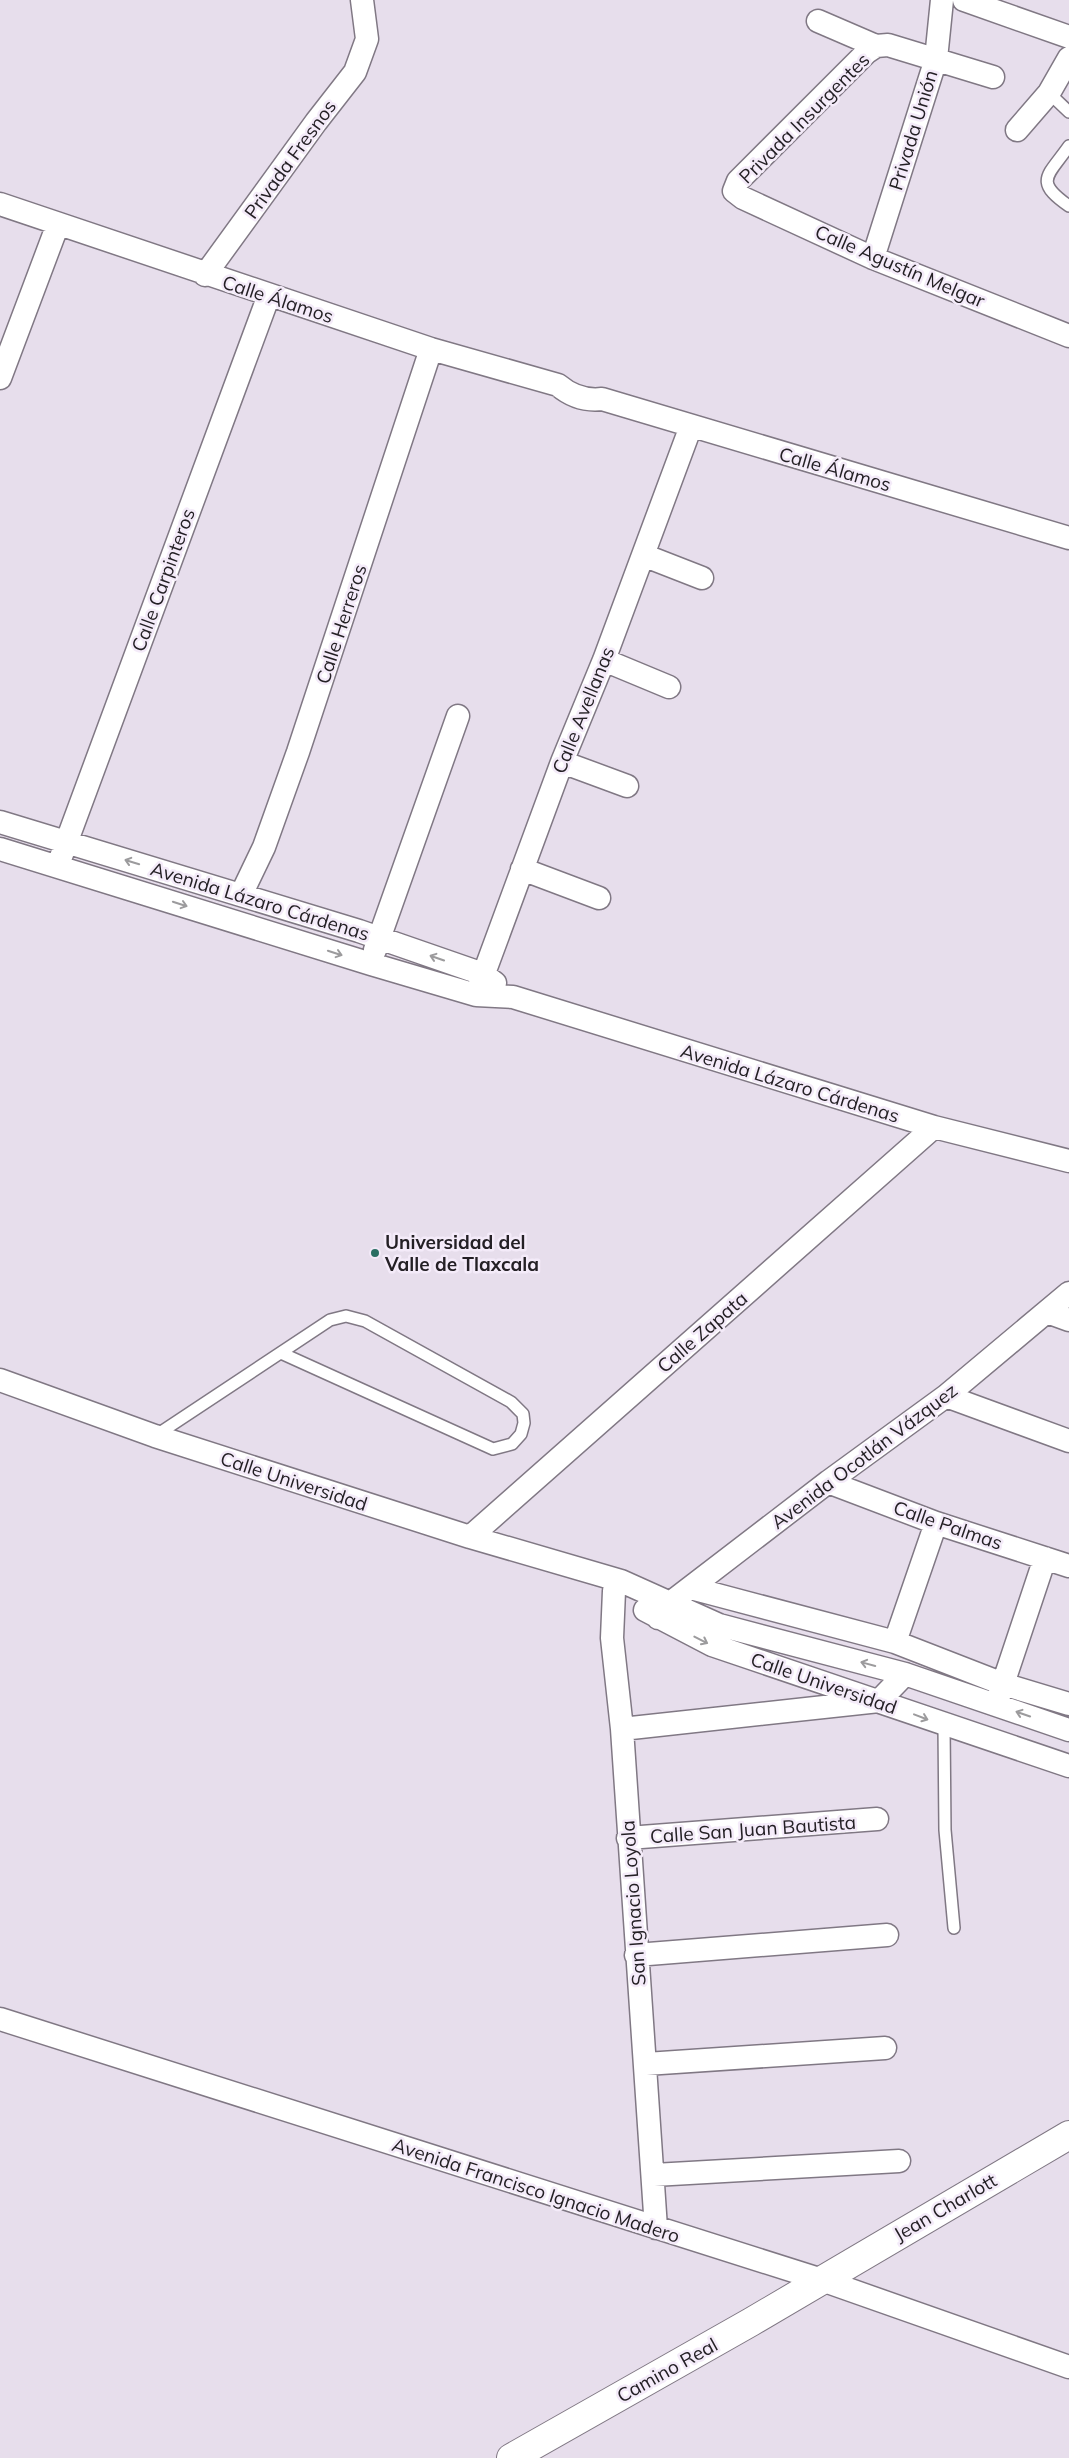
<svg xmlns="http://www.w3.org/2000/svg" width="1069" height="2458" viewBox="0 0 1069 2458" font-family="Mulish,sans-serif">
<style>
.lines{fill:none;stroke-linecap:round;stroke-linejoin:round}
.lane-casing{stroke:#807884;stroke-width:14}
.street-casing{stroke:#807884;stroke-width:25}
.secondary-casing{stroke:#807884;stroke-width:30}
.lane{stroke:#fff;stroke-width:11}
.street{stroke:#fff;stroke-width:22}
.secondary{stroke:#fff;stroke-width:28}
.oneway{stroke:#9c9b9d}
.poi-dot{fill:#2a6f63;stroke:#f4ebf9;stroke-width:2}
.labels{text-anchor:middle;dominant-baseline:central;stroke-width:5;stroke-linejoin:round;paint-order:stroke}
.street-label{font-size:19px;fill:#242025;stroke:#f4ebf9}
.poi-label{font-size:19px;font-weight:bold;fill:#242025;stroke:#f4ebf9;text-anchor:start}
</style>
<rect width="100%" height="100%" fill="#e7deec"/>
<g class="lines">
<g class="lane-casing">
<path id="lane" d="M1049,93L1069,112
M1069,146C1048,176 1033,181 1069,206
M155,1436L330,1320L346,1316L365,1321L511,1402L523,1414L524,1423L521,1434L512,1444L493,1449L281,1353
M944,1726L945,1830L954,1928"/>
</g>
<g class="street-casing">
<path id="street" d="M964,0L1069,37
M818,21L876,46L888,45L993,77
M876,46L867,52L738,181L734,191L743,198L873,258L1069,336
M1017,130L1049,93L1069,58
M0,204L431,349L558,385C571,396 585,401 602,399L1069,538
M873,258L936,59L942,0
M205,275L316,122L355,72L367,39L362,0
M0,378L58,224
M643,555L702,578
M604,660L669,687
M562,762L627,786
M0,822L359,931L483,974L495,983
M0,849L371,964L476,995L513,997L934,1127L1069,1161
M58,865L269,295
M522,869L599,898
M241,895L264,847L298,752L431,349
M375,950L458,716
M476,995L562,762L604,660L691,426
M1047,1312L1069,1320
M0,1380L155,1436L470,1537L621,1581L719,1625L905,1674L1069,1730
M946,1396L1069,1441
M828,1482L936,1523L1069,1566
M470,1537L934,1127
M621,1581L614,1591L612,1638L622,1729L656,2228
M691,1588L895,1642L1003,1684L1069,1704
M645,1610L712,1645L1069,1766
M658,1618L669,1604L828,1482L946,1396L1069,1293
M895,1642L936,1523
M998,1699L1045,1558
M622,1729L879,1701L905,1674
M628,1838L877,1819
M636,1955L887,1935
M0,2019L822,2280L1069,2367
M646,2064L885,2048
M654,2175L899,2161"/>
</g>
<g class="secondary-casing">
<path id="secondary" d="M511,2458L751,2322L1069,2135"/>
</g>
<use href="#lane" class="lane"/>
<use href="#street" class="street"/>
<use href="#secondary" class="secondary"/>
</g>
<defs><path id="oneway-shaft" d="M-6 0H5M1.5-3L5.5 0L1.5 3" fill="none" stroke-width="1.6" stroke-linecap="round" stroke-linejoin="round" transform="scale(1.25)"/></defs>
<g class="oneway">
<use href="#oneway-shaft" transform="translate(132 862) rotate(-163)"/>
<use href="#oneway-shaft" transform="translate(180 904) rotate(18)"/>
<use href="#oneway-shaft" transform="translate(335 953) rotate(18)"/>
<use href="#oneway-shaft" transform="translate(437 958) rotate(-161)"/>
<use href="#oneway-shaft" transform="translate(701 1640) rotate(27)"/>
<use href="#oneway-shaft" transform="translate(868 1664) rotate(-165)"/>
<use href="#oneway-shaft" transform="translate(1023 1714) rotate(-161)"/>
<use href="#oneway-shaft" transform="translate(921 1717) rotate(21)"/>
</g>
<circle class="poi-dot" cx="375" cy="1253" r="5"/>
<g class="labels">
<g class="street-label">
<text transform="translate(804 118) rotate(-45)">Privada Insurgentes</text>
<text transform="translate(913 130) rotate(-73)">Privada Unión</text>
<text transform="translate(290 159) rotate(-54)">Privada Fresnos</text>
<text transform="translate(900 266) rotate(23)">Calle Agustín Melgar</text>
<text transform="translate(278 299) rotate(18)">Calle Álamos</text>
<text transform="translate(835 469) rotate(16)">Calle Álamos</text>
<text transform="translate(163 580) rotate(-70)">Calle Carpinteros</text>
<text transform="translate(341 624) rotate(-72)">Calle Herreros</text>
<text transform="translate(583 710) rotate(-68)">Calle Avellanas</text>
<text transform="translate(260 901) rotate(17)">Avenida Lázaro Cárdenas</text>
<text transform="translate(790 1083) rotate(17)">Avenida Lázaro Cárdenas</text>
<text transform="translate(702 1332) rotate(-41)">Calle Zapata</text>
<text transform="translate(864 1456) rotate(-37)">Avenida Ocotlán Vázquez</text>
<text transform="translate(294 1481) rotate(18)">Calle Universidad</text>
<text transform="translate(948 1525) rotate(19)">Calle Palmas</text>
<text transform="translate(824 1683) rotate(19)">Calle Universidad</text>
<text transform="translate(753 1829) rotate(-4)">Calle San Juan Bautista</text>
<text transform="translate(633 1903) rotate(-94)">San Ignacio Loyola</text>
<text transform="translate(536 2190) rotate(18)">Avenida Francisco Ignacio Madero</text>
<text transform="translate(945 2207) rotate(-30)">Jean Charlott</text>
<text transform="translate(667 2370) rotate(-29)">Camino Real</text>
</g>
<g class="poi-label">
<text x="385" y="1242">Universidad del<tspan x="385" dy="22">Valle de Tlaxcala</tspan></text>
</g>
</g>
</svg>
